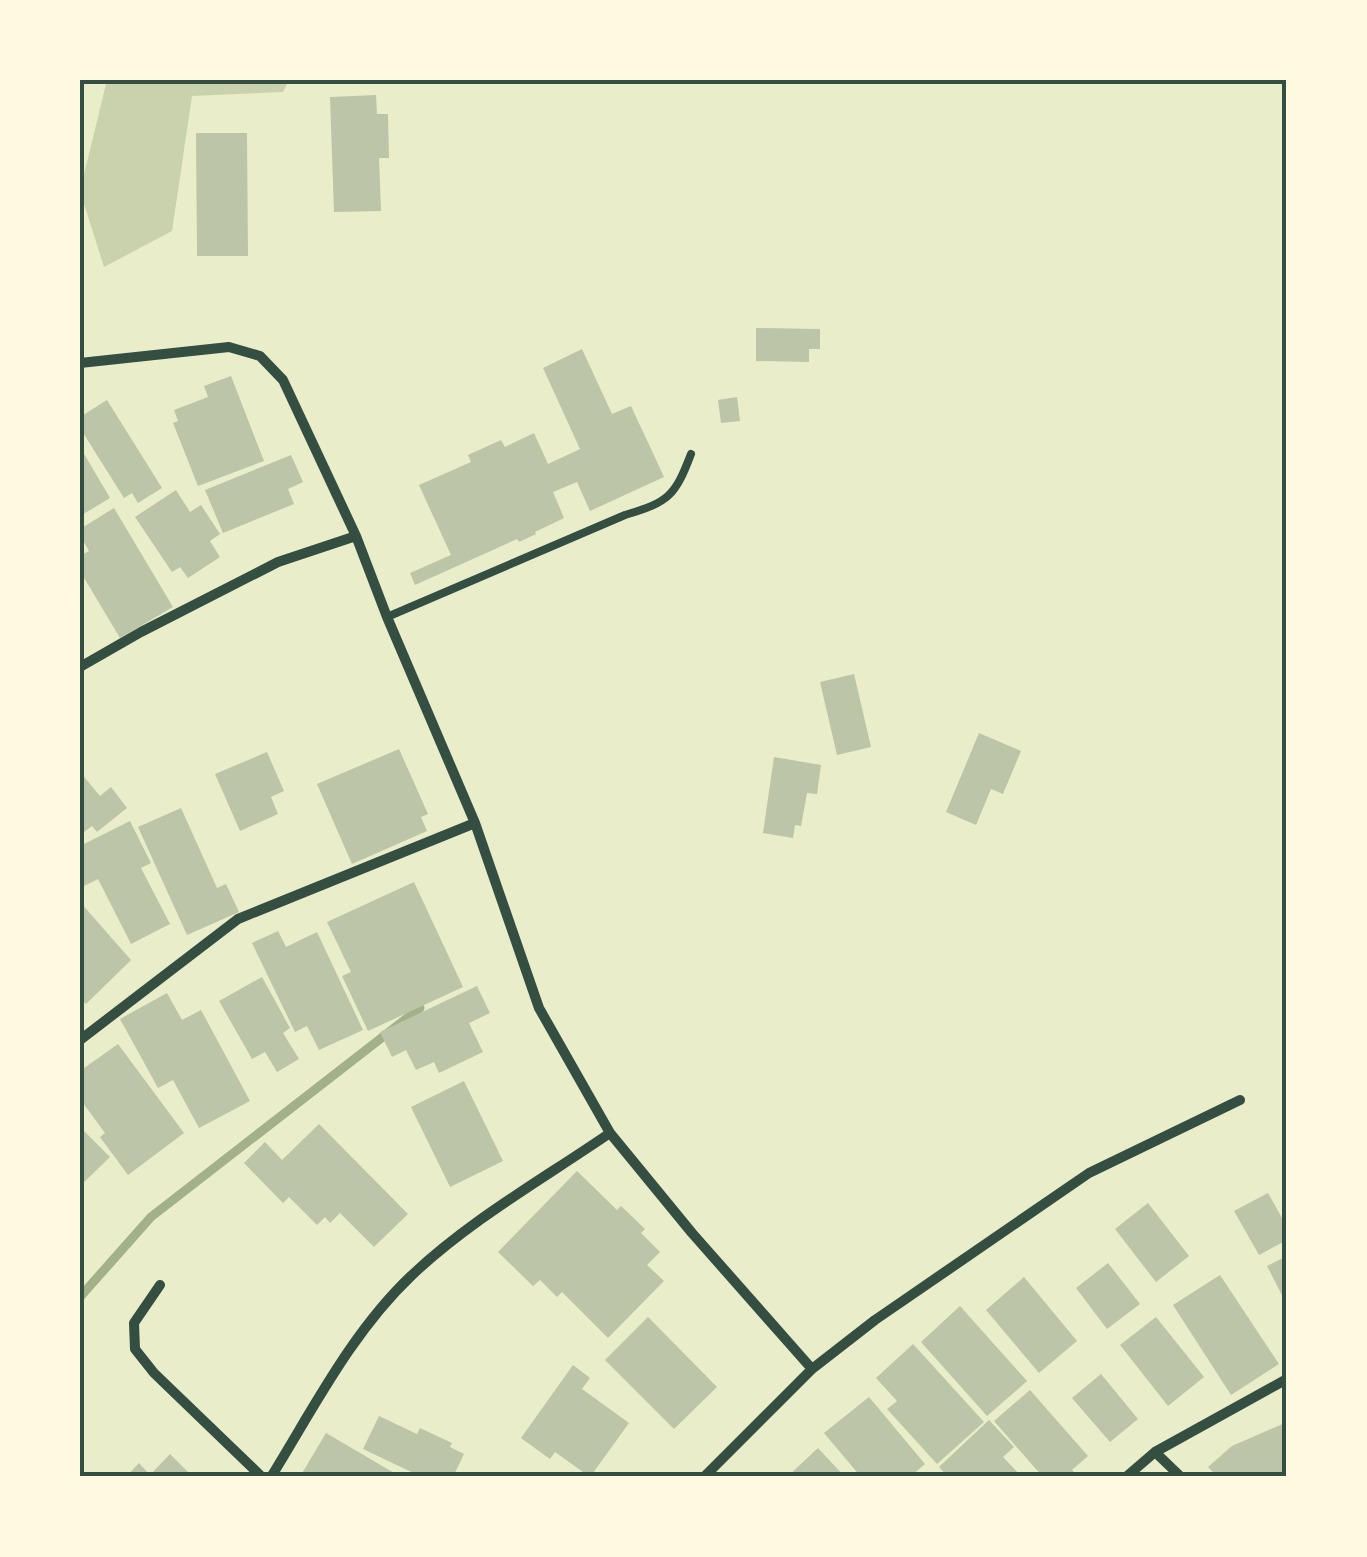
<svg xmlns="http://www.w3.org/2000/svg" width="1367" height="1557" viewBox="0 0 1367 1557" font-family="'Fira Sans Condensed',sans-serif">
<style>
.green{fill:#cad2ad}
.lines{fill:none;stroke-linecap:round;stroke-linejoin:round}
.stream{stroke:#a3b18a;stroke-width:9}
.building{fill:#bcc5a7}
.service{stroke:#344e41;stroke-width:8}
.minor{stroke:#344e41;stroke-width:10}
.neatline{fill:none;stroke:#344e41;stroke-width:4}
</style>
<rect width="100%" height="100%" fill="#e9edc9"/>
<path class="green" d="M107,80H289L283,92L192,96L172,231L104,267L80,191Z"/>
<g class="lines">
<path class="stream" d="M80,1297L151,1217L420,1008"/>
</g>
<path class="building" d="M376,95L377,114H388L389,158H379L381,211L334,212L330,97Z
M196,133H247L248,256H197Z
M756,328L820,329V349H809V362L756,361Z
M582,349L612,414L631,406L664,477L590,511L577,482L553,492L564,518L535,532L536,534L519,542L517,539L415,585L410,573L451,555L419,485L471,462L468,455L501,440L505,447L534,433L548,464L580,449L543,368Z
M231,376L264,461L198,486L173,423L178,421L174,410L208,397L204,386Z
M737,397L740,421L721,423L718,400Z
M107,400L162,488L138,503L132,493L124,498L80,428V417Z
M80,447L110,498L80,516Z
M291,455L303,482L288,489L294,504L223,533L205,490Z
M176,490L190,512L201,505L220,534L210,541L220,557L188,578L180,567L172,572L135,517Z
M114,508L173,607L120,638L80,571V556L89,551L80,535V529Z
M854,674L871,747L837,755L820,682Z
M979,733L1021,751L1003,794L991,789L976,825L946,812Z
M399,749L428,814L421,817L427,831L352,864L317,784Z
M267,752L284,791L271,797L278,814L240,831L215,774Z
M774,757L821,765L817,794L807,793L801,826L795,825L793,838L763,833Z
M80,772L100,796L111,787L127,808L97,832L92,826L80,835Z
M181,808L217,888L226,884L239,912L187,935L138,827Z
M130,821L151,863L141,868L170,924L131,944L98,879L80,888V846Z
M414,882L463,987L368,1031L342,976L351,972L327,922Z
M80,902L131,960L86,1004L80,998Z
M278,931L286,947L317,932L363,1030L319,1050L307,1026L295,1032L252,943Z
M262,977L290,1028L283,1033L299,1059L277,1072L265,1052L252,1059L219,1001Z
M477,986L490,1013L469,1023L483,1052L439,1073L434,1062L416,1070L406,1050L392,1057L380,1032Z
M167,993L182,1020L201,1010L250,1101L199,1128L173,1080L158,1088L120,1019Z
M118,1044L184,1133L128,1175L100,1137L105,1133L80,1099V1071Z
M464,1081L503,1161L450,1187L411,1107Z
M319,1124L408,1214L374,1247L340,1213L330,1223L325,1217L317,1225L289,1197L283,1203L244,1163L265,1142L282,1160Z
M80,1127L110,1157L80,1186Z
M577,1171L617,1210L621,1206L645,1229L641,1233L660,1252L647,1265L664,1281L608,1338L562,1292L557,1297L540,1280L533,1286L498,1252Z
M1268,1193L1287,1227V1240L1259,1255L1234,1211Z
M1148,1203L1189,1256L1156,1282L1115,1229Z
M1287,1256V1305L1267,1266Z
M1108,1263L1140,1304L1107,1329L1076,1288Z
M1220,1275L1279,1364L1231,1395L1173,1305Z
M1024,1277L1077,1341L1039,1373L986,1310Z
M960,1306L1027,1381L987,1416L921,1342Z
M648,1317L717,1387L674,1429L605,1360Z
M1156,1317L1204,1377L1168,1406L1120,1345Z
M913,1344L984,1422L937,1464L887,1409L897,1401L876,1378Z
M573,1365L590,1378L582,1389L629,1423L590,1477L555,1452L550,1459L521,1438Z
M1101,1374L1138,1419L1110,1442L1072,1398Z
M1030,1390L1088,1456L1072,1470L1079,1477H1043L994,1421Z
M869,1397L925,1464L910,1477H861L824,1433Z
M379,1416L417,1434L420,1428L452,1443L450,1447L464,1454L453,1477H422L363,1449Z
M989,1420L1014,1447L1003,1457L1022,1477H948L939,1467Z
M1287,1422V1477H1218L1208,1467L1232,1446Z
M326,1433L401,1477H305L301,1475Z
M818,1448L845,1477H787Z
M170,1454L193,1477H126L139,1463L150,1475Z"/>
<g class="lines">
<path class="service" d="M387,617L625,515C669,502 675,496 691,454"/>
<path class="minor" d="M80,363L229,347L260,356L283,380L356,536L387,617L475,823L539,1008L610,1133L692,1233L812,1369
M80,667L141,632L278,562L356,536
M80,1040L238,919L475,823
M160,1285L134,1323L135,1349L154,1373L262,1477
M1155,1452L1181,1477
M271,1477C313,1409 352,1332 411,1276C470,1220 543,1179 610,1133
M704,1477L812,1369L875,1320L1089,1173L1240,1100
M1126,1477L1155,1452L1287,1379"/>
</g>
<rect width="1367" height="1557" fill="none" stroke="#fefae0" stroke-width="165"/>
<rect x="82" y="82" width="1202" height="1392" class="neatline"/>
</svg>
